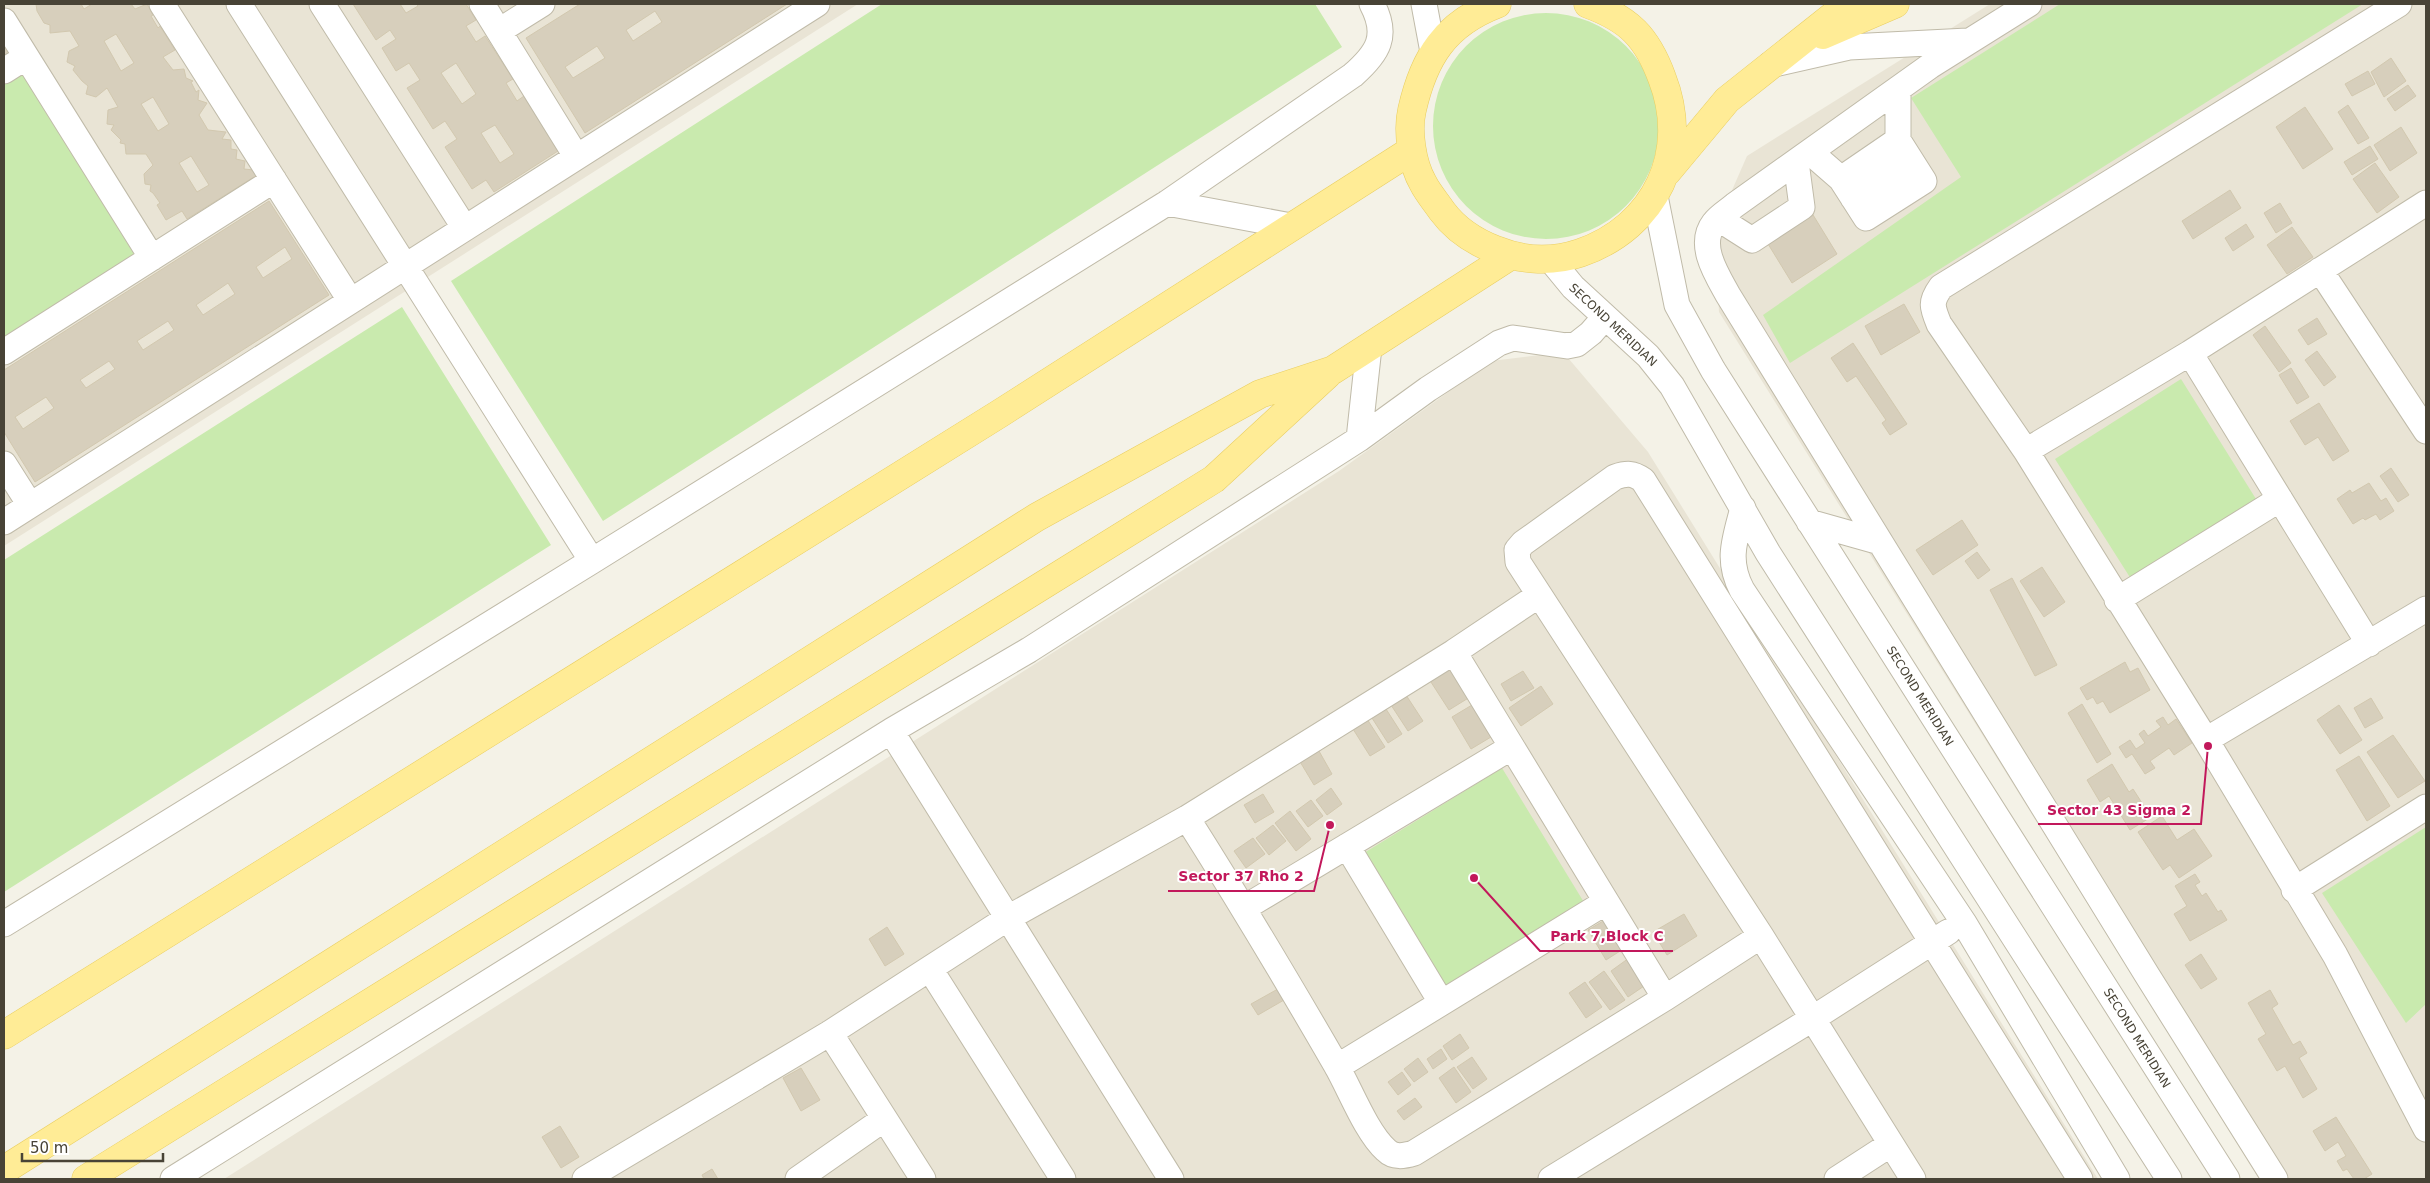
<svg xmlns="http://www.w3.org/2000/svg" width="2430" height="1183" viewBox="0 0 2430 1183" font-family="'DejaVu Sans',sans-serif">
<style>
.residential{fill:#e9e4d5}
.green{fill:#c9eaae}
.building{fill:#d7cfbc;stroke:#d2c8af;fill-rule:evenodd}
.lines{fill:none;stroke-linecap:round;stroke-linejoin:round}
.minor-casing{stroke:#c0bba9;stroke-width:27}
.major-casing{stroke:#e9ce61;stroke-width:29}
.minor{stroke:#fff;stroke-width:25}
.major{stroke:#ffec96;stroke-width:28}
.labels{text-anchor:middle;dominant-baseline:central;stroke-width:4;stroke-linejoin:round;paint-order:stroke}
.street-label{font-size:12px;fill:#484336;stroke:#fff}
.leader{fill:none;stroke:#c2185b;stroke-width:2}
.callout-dot{fill:#c2185b;stroke:#fff;stroke-width:2}
.callout-label{font-size:14px;text-anchor:middle;font-weight:bold;fill:#c2185b;stroke:#fff;stroke-width:4;stroke-linejoin:round;paint-order:stroke}
</style>
<rect width="100%" height="100%" fill="#f4f2e7"/>
<path class="residential" d="M4,4H858L4,546Z
M1990,4H2426V1179H2259L1719,312L1715,229L1747,156Z
M1563,352L1648,452L2098,1179H224L1339,471L1491,361Z"/>
<path class="green" d="M882,4H1315L1342,47L603,521L451,281Z
M2060,4H2363L1790,363L1763,315L1961,177L1911,98Z
M1433 126a113 113 0 1 1 226 0a113 113 0 1 1-226 0Z
M27,71L139,255L4,339V85Z
M402,307L551,545L4,892V560Z
M2181,379L2256,499L2131,579L2055,459Z
M1502,768L1585,904L1446,989L1364,853Z
M2426,827V1004L2406,1023L2322,893Z"/>
<path class="building" d="M36,4H81L84,9L92,4H131L135,9L147,4L153,15L151,16L158,28L160,26L175,50L163,57L173,70L184,69L186,78L193,81L191,82L196,92L199,90L198,100L207,103L199,115L208,130L226,132L222,139L231,140V149L237,150L236,159L245,161L244,169L254,170L257,175L187,219L182,211L166,220L157,205L160,203L153,193L150,191L151,185L145,184L144,174L153,165L146,154H126L125,144L120,143L121,140L111,130L114,125L107,124L108,110L118,107L107,88L96,97L86,94L88,86L82,81L73,70L75,66L67,62L69,51L79,46L70,31L50,33V25L44,23L37,11ZM116,34L134,63L121,71L104,41ZM153,97L169,124L158,131L141,104ZM191,156L209,185L197,192L179,163Z
M353,4H400L406,13L418,6L416,4H466L476,20L466,26L476,42L485,36L513,79L506,83L517,101L524,96L558,151L494,192L486,180L472,189L445,147L457,139L445,121L433,129L407,88L420,80L409,63L396,71L382,48L396,39L390,30L376,40ZM456,63L476,94L462,104L441,73ZM495,125L514,154L500,163L481,133Z
M580,4H787L585,133L526,38ZM655,11L662,22L633,41L626,30ZM597,46L605,58L573,78L565,67Z
M4,34L16,54L4,62Z
M2391,58L2406,81L2384,97L2371,72Z
M2368,71L2375,84L2352,96L2345,84Z
M2408,85L2416,96L2395,111L2387,99Z
M2348,105L2369,138L2358,144L2338,112Z
M2305,107L2333,149L2303,169L2276,127Z
M2401,127L2417,153L2390,171L2374,145Z
M2370,146L2378,159L2352,175L2344,162Z
M2375,163L2399,197L2377,213L2353,179Z
M2230,190L2241,208L2193,239L2182,221Z
M269,201L329,295L35,482L4,432V370ZM285,247L292,259L263,278L256,267ZM228,283L235,294L203,315L196,305ZM168,321L174,330L143,350L137,341ZM109,361L115,369L86,388L80,380ZM46,397L54,408L23,429L15,417Z
M2280,203L2292,223L2276,233L2264,213Z
M1810,210L1837,254L1792,283L1765,239Z
M2246,224L2254,237L2233,251L2225,238Z
M2292,227L2313,257L2287,274L2267,245Z
M1904,304L1920,332L1881,355L1865,326Z
M2317,318L2327,334L2308,345L2298,330Z
M2265,326L2291,363L2279,372L2253,335Z
M1853,343L1907,424L1890,435L1882,423L1886,420L1856,376L1847,382L1831,358Z
M2317,351L2336,377L2324,386L2305,360Z
M2291,368L2309,397L2297,404L2279,375Z
M2319,403L2349,451L2333,461L2318,437L2305,445L2290,421Z
M2391,468L2409,495L2398,502L2380,476Z
M2369,483L2381,501L2386,498L2394,511L2380,520L2376,514L2365,520L2363,518L2353,524L2337,499L2350,490L2352,493Z
M1962,520L1978,545L1933,575L1916,550Z
M1977,552L1990,570L1978,579L1965,561Z
M2042,567L2065,602L2044,617L2020,581Z
M2012,578L2057,665L2035,676L1990,590Z
M2125,662L2130,672L2138,668L2150,690L2110,713L2103,701L2097,704L2093,697L2087,700L2080,688Z
M1450,666L1470,697L1449,710L1429,679Z
M1523,671L1534,688L1511,701L1501,684Z
M1541,686L1553,704L1521,726L1509,708Z
M1406,695L1423,721L1408,731L1391,705Z
M2371,698L2383,718L2365,728L2354,708Z
M2082,704L2111,754L2097,763L2068,713Z
M1472,705L1491,737L1471,749L1452,717Z
M2339,705L2362,740L2340,754L2317,720Z
M1386,709L1402,734L1388,743L1372,718Z
M2163,717L2168,725L2176,719L2192,743L2174,755L2169,748L2150,761L2155,768L2145,774L2132,754L2126,758L2119,747L2130,740L2136,749L2145,743L2139,734L2144,730L2148,736L2161,727L2156,721Z
M1367,719L1385,747L1370,756L1353,729Z
M2393,735L2425,781L2398,798L2367,752Z
M1315,744L1332,774L1314,785L1296,755Z
M2359,756L2390,806L2367,821L2336,770Z
M2112,764L2129,792L2133,789L2151,817L2130,830L2109,796L2100,802L2087,780Z
M1331,788L1342,804L1327,815L1316,800Z
M1263,794L1274,812L1255,823L1244,805Z
M1311,800L1323,816L1308,827L1296,811Z
M1290,811L1311,839L1296,851L1275,823Z
M2162,816L2177,840L2194,829L2212,856L2179,878L2170,865L2163,870L2138,832Z
M1273,825L1286,841L1269,855L1256,838Z
M1253,838L1265,854L1246,868L1234,851Z
M2195,874L2200,882L2195,885L2202,896L2206,893L2218,912L2221,910L2227,920L2190,941L2174,914L2187,906L2175,886Z
M1684,914L1697,936L1667,955L1653,932Z
M1610,917L1628,946L1606,960L1588,930Z
M887,927L904,954L885,966L869,939Z
M2201,954L2217,979L2201,989L2185,965Z
M1629,958L1647,984L1628,997L1611,971Z
M1604,971L1625,1000L1610,1010L1589,982Z
M1585,982L1602,1007L1586,1018L1569,993Z
M1285,985L1291,996L1258,1015L1251,1004Z
M2270,990L2278,1004L2272,1008L2293,1045L2300,1041L2307,1053L2299,1058L2317,1089L2303,1098L2285,1066L2277,1071L2258,1039L2266,1034L2248,1003Z
M1460,1034L1469,1048L1452,1060L1443,1046Z
M1441,1049L1447,1059L1433,1069L1427,1059Z
M1472,1057L1487,1079L1473,1089L1457,1067Z
M1418,1058L1428,1072L1414,1082L1404,1069Z
M1454,1067L1471,1092L1456,1103L1439,1078Z
M801,1068L820,1100L801,1111L783,1078Z
M1402,1072L1411,1085L1398,1095L1388,1082Z
M1415,1098L1422,1107L1404,1120L1397,1111Z
M2336,1117L2372,1174L2364,1179H2354L2347,1169L2343,1171L2337,1161L2346,1156L2338,1142L2325,1151L2313,1131Z
M560,1126L579,1157L561,1168L542,1137Z
M712,1169L718,1179H704L702,1175Z"/>
<g class="lines">
<g class="minor-casing">
<path id="minor" d="M162,4L350,300
M239,4L592,561
M322,4L464,227
M482,4L576,156
M1424,4L1433,52
M2029,4L1930,66L1735,205C1728,211 1719,216 1714,223C1697,245 1717,275 1728,295L2147,975L2275,1179
M2399,4L1941,287C1930,302 1932,307 1939,324L2026,451L2206,740L2335,955L2426,1129
M4,21L152,258
M499,31L542,4
M1770,65L1849,47L1968,41
M4,71L26,57
M1810,152L1841,179L1866,218L1924,181L1898,140V89
M1841,179L1898,140
M1655,196L1677,305L1713,370L2227,1179
M1853,198L1911,161
M1167,203L1291,226
M1719,219L1752,240L1802,207L1796,162
M1550,259L1573,287L1648,356L1672,386L1768,553L2169,1179
M2320,270L2426,431
M4,352L274,180
M2190,353L2369,644
M1359,439L1369,347
M2026,451L2190,353L2426,203
M4,464L30,505
M1743,508C1735,539 1726,560 1742,590L1964,923L2117,1179
M4,522L817,4
M1809,522L1880,542
M2117,600L2280,499
M1454,652L1665,998
M891,731L1171,1179
M2206,740L2426,609
M1187,818C1239,900 1288,982 1336,1065C1350,1089 1366,1132 1386,1150C1394,1158 1404,1156 1414,1153L1665,998L1761,936
M1347,846L1441,1002
M2294,890L2426,807
M1244,908L1512,747
M4,924L592,561L1167,203L1353,75C1378,53 1389,36 1372,4
M930,969L1063,1179
M830,1033L923,1179
M1337,1067L1606,902
M173,1179L891,731L1029,650L1359,439L1428,389L1499,343L1513,338L1567,346L1577,344L1591,333L1605,317
M585,1179L830,1033L1008,918L1187,818L1454,652L1539,595
M798,1179L884,1119
M1551,1179L1812,1019L1948,932
M1837,1179L1891,1144
M1913,1179L1761,936L1518,562L1517,550L1523,543L1615,477C1627,473 1633,473 1643,480L2080,1179"/>
</g>
<g class="major-casing">
<path id="major" d="M1497,4C1445,24 1424,57 1412,110C1407,131 1412,164 1423,183C1428,193 1436,202 1442,211C1456,230 1475,242 1496,250C1523,261 1553,262 1580,253C1656,227 1691,152 1662,78C1647,37 1629,19 1588,4
M1823,35L1895,4
M1667,172L1727,100L1848,4
M4,1035L999,414L1412,150
M4,1170L1037,517L1260,394L1333,370L1510,256
M86,1179L1214,479L1328,374"/>
</g>
<use href="#minor" class="minor"/>
<use href="#major" class="major"/>
</g>
<g class="labels">
<g class="street-label">
<text transform="translate(1613 325) rotate(43)">SECOND MERIDIAN</text>
<text transform="translate(1920 696) rotate(58)">SECOND MERIDIAN</text>
<text transform="translate(2137 1038) rotate(58)">SECOND MERIDIAN</text>
</g>
</g>
<path class="leader" d="M2208 746L2201 824H2038M1330 825L1314 891H1168M1474 878L1540 951H1673"/>
<g class="callout-dot">
<circle cx="2208" cy="746" r="5"/>
<circle cx="1330" cy="825" r="5"/>
<circle cx="1474" cy="878" r="5"/>
</g>
<g class="callout-label">
<text x="2119" y="815">Sector 43 Sigma 2</text>
<text x="1241" y="881">Sector 37 Rho 2</text>
<text x="1607" y="941">Park 7,Block C</text>
</g>
<rect width="2430" height="1183" fill="none" stroke="#484336" stroke-width="10"/>
<path d="M22 1153v8h141v-8" fill="none" stroke="#484336" stroke-width="2.5"/>
<text x="30" y="1153" font-size="15" fill="#484336" stroke="#ffffff" stroke-width="4" paint-order="stroke">50 m</text>
</svg>
